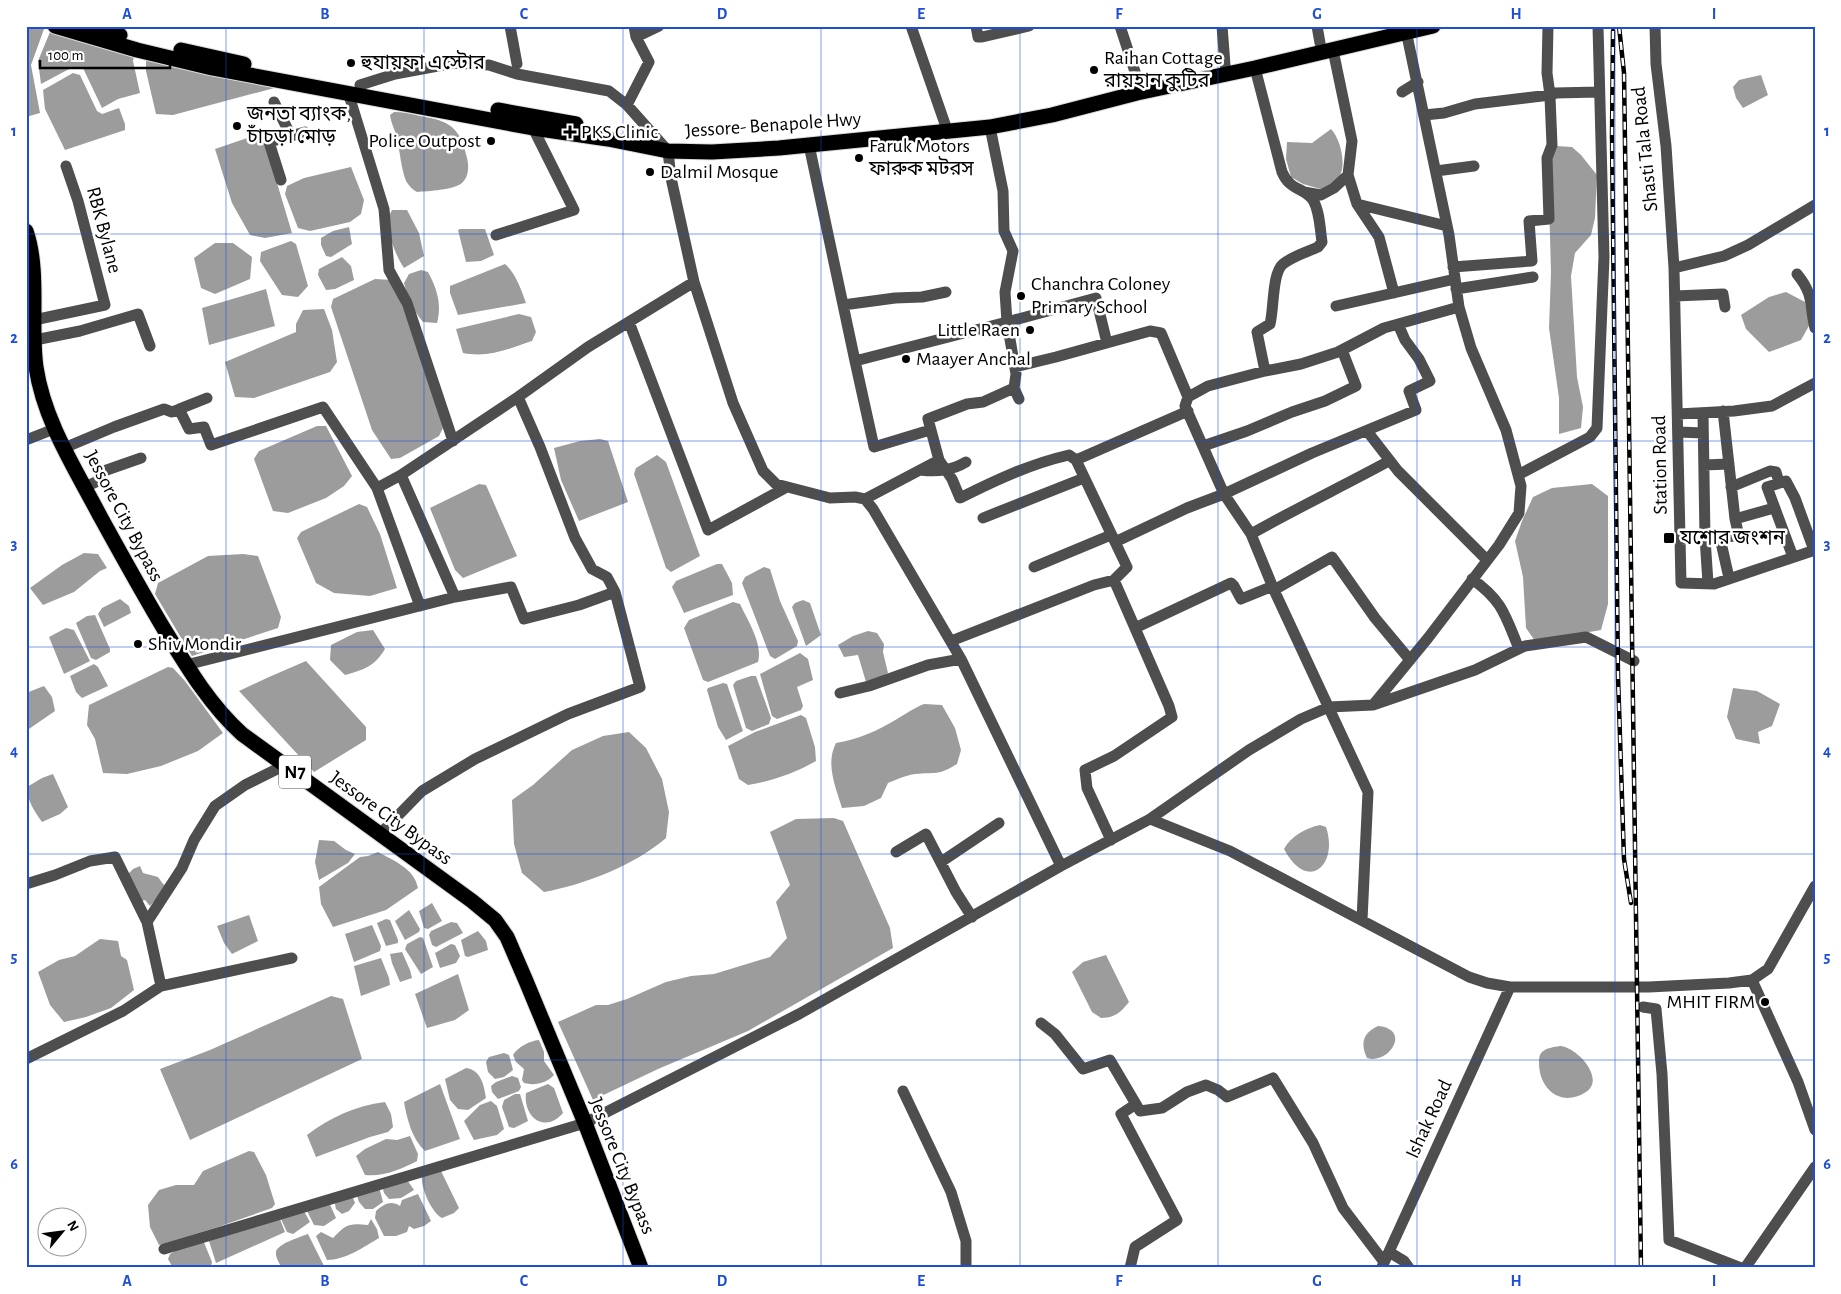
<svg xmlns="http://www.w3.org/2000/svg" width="1841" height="1294" viewBox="0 0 1841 1294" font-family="'Alegreya Sans','Noto Sans Bengali',sans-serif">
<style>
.water{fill:#9c9c9c}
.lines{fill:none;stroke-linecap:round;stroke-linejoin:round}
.highway-casing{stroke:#dbdbdb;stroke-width:17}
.minor{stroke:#4e4e4e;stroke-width:11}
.highway{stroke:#000;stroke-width:15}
.rail-casing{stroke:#000;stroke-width:4.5}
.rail{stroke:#fff;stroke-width:2.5;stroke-dasharray:8;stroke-linecap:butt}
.grid{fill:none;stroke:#1d4ed8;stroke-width:1;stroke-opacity:0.55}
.poi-dot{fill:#000;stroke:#fff;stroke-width:2}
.labels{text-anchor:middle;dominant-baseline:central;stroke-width:5;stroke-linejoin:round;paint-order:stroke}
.shield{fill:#fff;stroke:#4c4c4c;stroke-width:1}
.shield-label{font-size:19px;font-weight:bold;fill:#000}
.poi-label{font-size:20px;fill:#000;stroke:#fff;text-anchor:start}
.street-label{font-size:20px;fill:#000;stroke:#fff}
.neatline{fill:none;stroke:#1d4ed8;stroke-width:2}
.grid-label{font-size:16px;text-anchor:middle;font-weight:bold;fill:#1d4ed8}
</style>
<rect width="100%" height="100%" fill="#fff"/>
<path class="water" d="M26,26H38L44,29L31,65L40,113L26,117Z
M57,31L135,53L133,61L140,93L118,99L102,108L83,68H71L41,84L38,61L50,32Z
M146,60L278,87L173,115L156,114L146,71Z
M73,73L80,75L97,111L102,114L119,108L125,124V130L65,150L45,109L43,90Z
M1761,75L1768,95L1743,108L1736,98L1733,87L1739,80Z
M394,112C403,112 412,114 420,116C450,121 460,127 467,158C469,166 469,177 462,183C454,190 428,191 417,192C413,190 409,186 406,181C401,168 400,152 397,138C395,130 391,123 390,115Z
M1331,129C1341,139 1348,169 1337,180C1334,184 1328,187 1324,190L1303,184L1291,177L1286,159L1287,142L1312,143Z
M262,133L292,233L265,238L250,235L232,203L215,149Z
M1556,146L1572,147L1581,155L1597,175L1595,218L1591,235L1575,253L1571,276L1577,377L1583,407L1581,428L1559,434V398L1549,328L1551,272L1548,166Z
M351,167L364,200L361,214L350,222L310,231L298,228L285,194L287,186L304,178Z
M392,210H407L419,233L424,256L404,268C395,255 383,224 392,210Z
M349,227L352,244L331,257L326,256L321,245V238L333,231Z
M460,229H485L494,255L481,261L466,262L458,230Z
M291,241L296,244L308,286L298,297L282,295L260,261L261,252Z
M215,243H233L252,257L250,279L215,294L201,288L194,258Z
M342,257L351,266L354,280L335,289L326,290L318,275L319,269Z
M505,264C516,274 521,289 526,303L458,315L450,293V286Z
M421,270L428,272C437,289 442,304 437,323L423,322C413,310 408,298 404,283L409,274Z
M375,279L393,280L436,403L443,428L439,436L400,458L391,459L372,430L331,307L333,299Z
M266,289L275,326L209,345L202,308Z
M1786,292L1805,302L1810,324L1801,340L1769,352L1746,329L1741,315L1769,297Z
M324,309L332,330L337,362L330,372L254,398L235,397L225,362L296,332V324L303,310Z
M519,314L531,317L536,332L532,341C508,349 489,358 463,353L456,329Z
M317,426H326L352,476L344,486L326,498L288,513L273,511L254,459L259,451Z
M600,439L608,441L628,502L579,521L561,480L554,448L580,441Z
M657,455L666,462L700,556L671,572L666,568L634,474L636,468Z
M479,484L486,485L517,556L463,578L455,570L430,508Z
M1592,484L1608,496V604L1601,630L1535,641L1526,628L1523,577L1515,541L1522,521L1533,497L1552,488Z
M359,504L367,507L380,534L397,588L370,596L334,593L316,583L297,538L301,532Z
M84,553L98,554L107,568L100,571L74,592L43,605L30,588L62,565Z
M243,554L258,556L281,617L278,628L192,656L155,594L158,583L208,556Z
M717,564H722L732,583L733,595L684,613L672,587L676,581Z
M764,567L770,569L780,601L798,641L797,646L775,659L770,656L742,583L745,577Z
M120,599L129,606L131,613L104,627L98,614L102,608Z
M803,600L810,603L821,635L806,646L792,607L795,603Z
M733,602L740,604C748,621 763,644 758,662L708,682L703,680L684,628L689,620Z
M95,615L110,649V652L96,660L91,658L76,623L87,616Z
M66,628L74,630L90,661L64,674L49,637Z
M373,630L385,649C374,667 365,669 345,675L330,660L331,645L357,632Z
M868,631L877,633L884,644L883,652L888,673L872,682H866L858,655L844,657L838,645L853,636Z
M800,653L808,659L813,680L797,687L803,706L801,710L777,719L772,716L760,674Z
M306,661L366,727V740L314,772L239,691L269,677Z
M94,664L98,667L108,686L82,698L76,692L70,676Z
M168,667L173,668L185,681L223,733L198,751L161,766L127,774L103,773L95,739L87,725L89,705Z
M751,676H756L771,718L769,724L752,731L746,728L733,685L736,681Z
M723,683L727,684L743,731L726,740L718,727L707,690L708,688Z
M44,686L52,697L55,711L26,731V693Z
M1733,688L1757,691L1780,704L1772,726L1758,732L1760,744L1736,739L1727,717Z
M924,704L942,705L955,728L961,750L957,764C938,776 935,772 915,774C906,775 896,780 888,783L881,798L864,806L842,808C836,788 825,764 836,743C857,740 879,730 897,719C907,713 914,708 924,704Z
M801,715L806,718L815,747L816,761C795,773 772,781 748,785L739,779L728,746L755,732Z
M629,732L646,748L662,779L669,812L666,838C633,866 586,884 544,892L522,873L514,844L512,800L533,785L572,750L603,736Z
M53,774L68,807L60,814L42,822C35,812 27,801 27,787L42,778Z
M834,818L843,821L890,928L893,948L748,1031L658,1069L593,1100L558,1022L596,1005H608L627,999L666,982L691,976L714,974L770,957L787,938L776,902L790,885L770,832L796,819Z
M1320,825L1326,827C1339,866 1307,893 1284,849C1291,836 1306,828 1320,825Z
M319,840L334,841L346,850L355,854L348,863L319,880L315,862Z
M378,852C394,861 414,868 418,888L386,910L333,927L321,904L319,887L360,857L368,856Z
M140,866L143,873L158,877L163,884L167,886L150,906L145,900L142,901L128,874L133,869Z
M432,903L442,921L428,929L424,928L419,911Z
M409,910L420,929L419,932L405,940L395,921Z
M249,915L258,941L232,954L224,943L217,926Z
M386,919L390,920L398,940V943L386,946L377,923Z
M451,922L457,923L463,933L436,947L432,945L429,935L431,931Z
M372,925L381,946L380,951L354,962L345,934Z
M478,931L486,941L488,950L468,957L465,956L461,940Z
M420,937L423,938L433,967L421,974L405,949L407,944Z
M100,939L118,941L121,956L127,960L134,990L111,1008L86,1017L64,1022L50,1005L38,972L59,960L75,956Z
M451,944L455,945L460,956L456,963L440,968L435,953Z
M402,952L410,970L412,978L400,982L392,963L390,954Z
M1106,955L1129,1002C1121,1012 1115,1018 1101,1018L1092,1012L1072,972L1083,962Z
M381,958L389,978L390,985L361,996L354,966Z
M458,974L469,1010L455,1020L427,1028L415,994Z
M331,996L343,999L362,1059L190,1140L160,1069L210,1050Z
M1378,1026C1412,1029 1389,1065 1367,1058C1360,1043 1363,1033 1378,1026Z
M539,1040L544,1052V1061L554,1075C547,1083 535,1086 524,1083L522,1080L524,1069L516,1062L513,1055C518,1047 529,1041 539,1040Z
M1560,1046C1577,1047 1606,1079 1586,1092C1561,1108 1539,1089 1539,1063C1539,1059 1539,1055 1542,1052C1546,1048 1554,1047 1560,1046Z
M504,1053L509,1055L513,1070L504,1077L495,1079L488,1072L486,1062L489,1057Z
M466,1068C481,1070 484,1085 486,1098L468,1110L458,1109L450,1100L445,1079Z
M512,1076L518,1078L521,1087L519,1091L498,1099L492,1092L491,1086L496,1082Z
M440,1084L460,1139L425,1151C412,1139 407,1119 404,1102Z
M548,1084L554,1088L563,1113C545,1134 523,1117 526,1093Z
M515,1094H520L528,1121L514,1128L509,1127L502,1107L504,1100Z
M491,1101L497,1106L504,1129L497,1135L474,1140L464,1121L480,1105Z
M385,1102L391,1114L393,1127L388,1132L370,1137L316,1157L307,1135C331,1117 355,1106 385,1102Z
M410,1136L418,1154L417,1161C401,1169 384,1177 365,1175L356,1156L365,1149L386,1139L397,1140Z
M249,1151L254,1152L266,1175L275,1204L272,1208L218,1227L159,1245L150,1227L148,1205L159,1190L176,1185H194L203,1171Z
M440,1169L459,1208L454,1213L442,1218C432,1213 420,1187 422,1175Z
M403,1174L414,1190L401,1198L389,1199L384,1193L382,1185Z
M379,1187L383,1202L373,1209H365L359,1202L356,1193Z
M418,1194L431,1221L424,1226L414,1229L409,1226L407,1232L396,1236H384L375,1218L376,1211C384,1204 391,1200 400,1206L402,1200Z
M352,1195L355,1203L349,1211L342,1214L336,1209L334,1199Z
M328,1200L336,1218L324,1226L314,1225L306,1209Z
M304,1211L310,1222L293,1234L287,1232L281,1219Z
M278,1214L285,1232L216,1263L209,1241Z
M371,1219L377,1229L379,1238C364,1247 345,1260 327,1260L316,1236L321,1232L333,1238C346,1224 349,1223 368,1225Z
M308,1234L325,1268H282C280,1264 275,1257 276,1252C277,1244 300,1237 308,1234Z
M195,1240H203L212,1262L211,1266L173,1268L168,1259L170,1254Z"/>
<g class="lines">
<g class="highway-casing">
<path id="highway" d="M55,26L137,50L212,68L533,128L608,139L668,151L712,152L779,148L990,127L1052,115L1137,93L1255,68L1433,26
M93,26L120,35
M181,50L244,64
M498,110L576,124
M26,231C40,271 30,324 36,367C44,421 75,468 100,516C122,556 144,596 167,634C189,670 211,706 242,734L406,853L472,901L495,920L507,937L526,981L585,1123L641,1268"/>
</g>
<path class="minor" d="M510,26L517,64
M911,26L945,124
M976,26L978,37H982L1029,26
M1120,26L1139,84
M1222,26L1225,65
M1317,26L1320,43
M1655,26L1656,64L1666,146L1674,268L1681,583L1714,584L1815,550
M636,37L659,26
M1333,50L1352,141L1348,175L1357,204L1379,237L1394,293
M1255,68L1282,172C1290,191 1304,187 1313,200C1320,212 1320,229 1322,242L1318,247C1307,252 1293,256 1283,264C1272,273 1274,309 1270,324L1257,332L1265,371
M360,85L395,74L454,63L489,65L517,74L609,91L627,105L668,151L671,178L694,282L733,403L763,471L776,484L830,498L855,497L865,499L873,509L961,659L1061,866
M348,92L384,209L389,270L407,303L453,441
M1402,92L1418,82
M274,102L291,136L305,132
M627,105L649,62L636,37L634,26
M1424,115L1444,113L1475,104L1550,95L1547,73L1548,26
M809,145L855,361
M1436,171L1474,166
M281,180L269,142L291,136
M1304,192L1321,195L1334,188L1348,175
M1357,204L1447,226
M496,235L574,210L533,128
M1453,267L1532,261L1529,221L1549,219L1547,158L1552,145L1550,97L1555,93L1599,92
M1674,268L1724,256L1748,245L1815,205
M1797,274C1815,296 1809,305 1815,328
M1456,289L1533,277
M1675,296L1723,294L1725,307
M843,305L895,298L922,297L946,292
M1336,306L1455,279
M34,320L105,305L78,201L66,166
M629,322L708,530L787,487
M35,340L80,331L138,314L150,346
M1015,367L1056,357L1150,331L1161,333L1188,397
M1014,388L1019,399
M1723,411L1735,519
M1703,413L1705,538L1708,583
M1678,414L1734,411L1772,406L1815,383
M930,430L874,447L855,361L1007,322L1005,292L1013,251L1004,231L1003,191L990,127
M1367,431L1398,471L1487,560
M1679,432L1703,433
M26,440L54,429
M1203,446L1247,431L1292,412L1325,401L1356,386L1342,350
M64,448L114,427L164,409L172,412L207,398L179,409L189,429L204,427L211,445L323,407L377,488L401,475
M939,460L952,479L960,498C996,480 1030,464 1069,455L1076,460
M1704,465L1729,464
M920,470C937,472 951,471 966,462
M1518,475L1590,437L1597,428L1604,257L1598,26
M85,487L98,481L101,472L141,458
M1731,487L1770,471L1776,472L1779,482
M377,488L420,606
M865,499L939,460L928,419L967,404L983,402L1014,388L1016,374L1007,322L1096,298L1107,343
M983,518L1084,478
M1251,534C1297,508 1343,486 1389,461
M1720,538L1729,578
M1680,539L1739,536L1735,519L1774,508
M1115,542L1187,508L1224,494L1312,453L1416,410L1409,391L1430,381L1419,359L1405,340L1398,324
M1793,557L1767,487L1786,481L1795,498L1814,550
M1034,567L1111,535
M1472,579C1503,601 1505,615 1519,649
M1274,590L1332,557L1375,618L1410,660
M455,597L511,587L524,619L579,605L615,592
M1135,628L1231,583L1234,586L1241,599L1273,586
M951,641L1094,585L1114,580L1127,567L1076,460L1188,411
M186,665L455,597L401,475L518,397L588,347L694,282
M840,693L869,686L928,665L961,659
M1373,705L1475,670L1525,646L1586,637L1634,661
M1150,819L1249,750L1301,719L1329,707L1373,705L1428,638L1499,545L1519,513L1521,486L1506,430L1471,348L1459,307L1449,235L1405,26
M380,834L422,791L475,759L568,714L640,687L615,592L607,577L592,569L575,538L540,447L518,397
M1111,840L1087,788L1085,770L1114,756L1172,717L1169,706L1114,580
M896,852L926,834L956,892L972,917
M941,862L999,823
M26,884L55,875L90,861L115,857L147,922
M1362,920L1368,792L1274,590L1251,534L1224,494L1185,406L1188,397L1208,386L1265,371L1301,364L1338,352L1384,328L1459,307
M1752,980L1798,1082L1815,1130
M161,986L292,958
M1643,1007L1656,1009L1662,1074L1669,1240L1741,1268
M1041,1023L1055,1034L1083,1069L1110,1060L1140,1111L1162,1108L1187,1092L1206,1085L1218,1090L1227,1097L1273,1078L1313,1143L1343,1208L1384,1262
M26,1059L123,1011L161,986L147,922L182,868L194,840L215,806L245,785L285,765
M903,1091L951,1192L966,1241V1268
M164,1249L585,1123L799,1014L1061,866L1150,819L1230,851L1469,977L1487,983L1510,987H1649L1729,983L1752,980L1768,969L1815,886
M1389,1252L1404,1261L1409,1268
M1382,1267L1510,987
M1130,1268L1135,1247L1177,1220L1121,1114L1136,1104
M1745,1268L1815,1167"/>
<use href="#highway" class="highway"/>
<g class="rail-casing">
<path id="rail" d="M1619,26L1624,73L1641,1268
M1613,31L1612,136L1618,676L1624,859L1631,903"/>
</g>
<use href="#rail" class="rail"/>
</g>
<path class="grid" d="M226,26V1268M424,26V1268M623,26V1268M821,26V1268M1020,26V1268M1218,26V1268M1417,26V1268M1615,26V1268M26,234H1815M26,441H1815M26,647H1815M26,854H1815M26,1060H1815"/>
<g class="poi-dot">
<circle cx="351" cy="63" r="5"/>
<circle cx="1094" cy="70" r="5"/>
<circle cx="237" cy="126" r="5"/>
<path d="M567.5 124.5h5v5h5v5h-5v5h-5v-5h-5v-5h5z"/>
<circle cx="491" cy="141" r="5"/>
<circle cx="859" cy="158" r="5"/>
<circle cx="650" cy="172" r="5"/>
<circle cx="1021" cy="296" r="5"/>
<circle cx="1030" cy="330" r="5"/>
<circle cx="906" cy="359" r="5"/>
<rect x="1663" y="532" width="12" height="12" rx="2.5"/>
<circle cx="138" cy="644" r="5"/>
<circle cx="1765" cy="1002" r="5"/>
</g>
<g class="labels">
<rect class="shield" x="279" y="755.5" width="32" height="33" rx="4"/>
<g class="shield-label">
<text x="295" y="772">N7</text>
</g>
<g class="poi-label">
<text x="1104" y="58">Raihan Cottage<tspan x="1104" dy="23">রায়হান কুটির</tspan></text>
<text x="361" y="63">হুযায়ফা এস্টোর</text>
<text x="247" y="114">জনতা ব্যাংক,<tspan x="247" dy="23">চাঁচড়া মোড়</tspan></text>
<text x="581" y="132">PKS Clinic</text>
<text x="481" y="141" text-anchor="end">Police Outpost</text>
<text x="869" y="146">Faruk Motors<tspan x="869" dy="23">ফারুক মটরস</tspan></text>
<text x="660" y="172">Dalmil Mosque</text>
<text x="1031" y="284">Chanchra Coloney<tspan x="1031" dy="23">Primary School</tspan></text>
<text x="1020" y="330" text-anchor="end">Little Raen</text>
<text x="916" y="359">Maayer Anchal</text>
<text x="1680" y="538">যশোর জংশন</text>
<text x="148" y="644">Shiv Mondir</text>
<text x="1755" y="1002" text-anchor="end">MHIT FIRM</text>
</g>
<g class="street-label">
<text transform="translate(773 125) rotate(-4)">Jessore- Benapole Hwy</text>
<text transform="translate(1645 149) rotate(-96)">Shasti Tala Road</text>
<text transform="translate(104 230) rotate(75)">RBK Bylane</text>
<text transform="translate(1660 465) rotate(-91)">Station Road</text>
<text transform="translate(124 516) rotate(62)">Jessore City Bypass</text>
<text transform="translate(391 818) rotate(36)">Jessore City Bypass</text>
<text transform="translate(1429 1119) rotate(-65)">Ishak Road</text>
<text transform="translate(622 1166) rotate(68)">Jessore City Bypass</text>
</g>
</g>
<rect width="1841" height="1294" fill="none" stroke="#ffffff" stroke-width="55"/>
<g transform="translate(62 1232) rotate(61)"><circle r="24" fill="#ffffff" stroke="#999999"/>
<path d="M0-4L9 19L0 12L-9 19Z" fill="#000000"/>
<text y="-8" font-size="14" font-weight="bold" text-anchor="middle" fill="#000000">N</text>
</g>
<path d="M40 60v8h130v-8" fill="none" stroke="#000000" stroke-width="2.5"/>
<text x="48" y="60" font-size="15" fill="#000000" stroke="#ffffff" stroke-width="4" paint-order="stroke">100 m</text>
<rect x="28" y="28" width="1786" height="1238" class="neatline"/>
<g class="grid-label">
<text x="127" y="19">A</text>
<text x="325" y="19">B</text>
<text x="524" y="19">C</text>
<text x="722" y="19">D</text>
<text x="921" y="19">E</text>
<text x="1119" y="19">F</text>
<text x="1317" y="19">G</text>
<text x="1516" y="19">H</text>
<text x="1714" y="19">I</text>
<text x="14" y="136">1</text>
<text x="1827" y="136">1</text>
<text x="14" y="343">2</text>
<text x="1827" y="343">2</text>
<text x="14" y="549">3</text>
<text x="1827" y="549">3</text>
<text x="14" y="756">4</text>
<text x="1827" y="756">4</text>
<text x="14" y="962">5</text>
<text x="1827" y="962">5</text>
<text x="14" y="1169">6</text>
<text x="1827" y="1169">6</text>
<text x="127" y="1286">A</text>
<text x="325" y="1286">B</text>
<text x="524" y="1286">C</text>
<text x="722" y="1286">D</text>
<text x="921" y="1286">E</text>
<text x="1119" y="1286">F</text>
<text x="1317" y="1286">G</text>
<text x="1516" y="1286">H</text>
<text x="1714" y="1286">I</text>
</g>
</svg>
